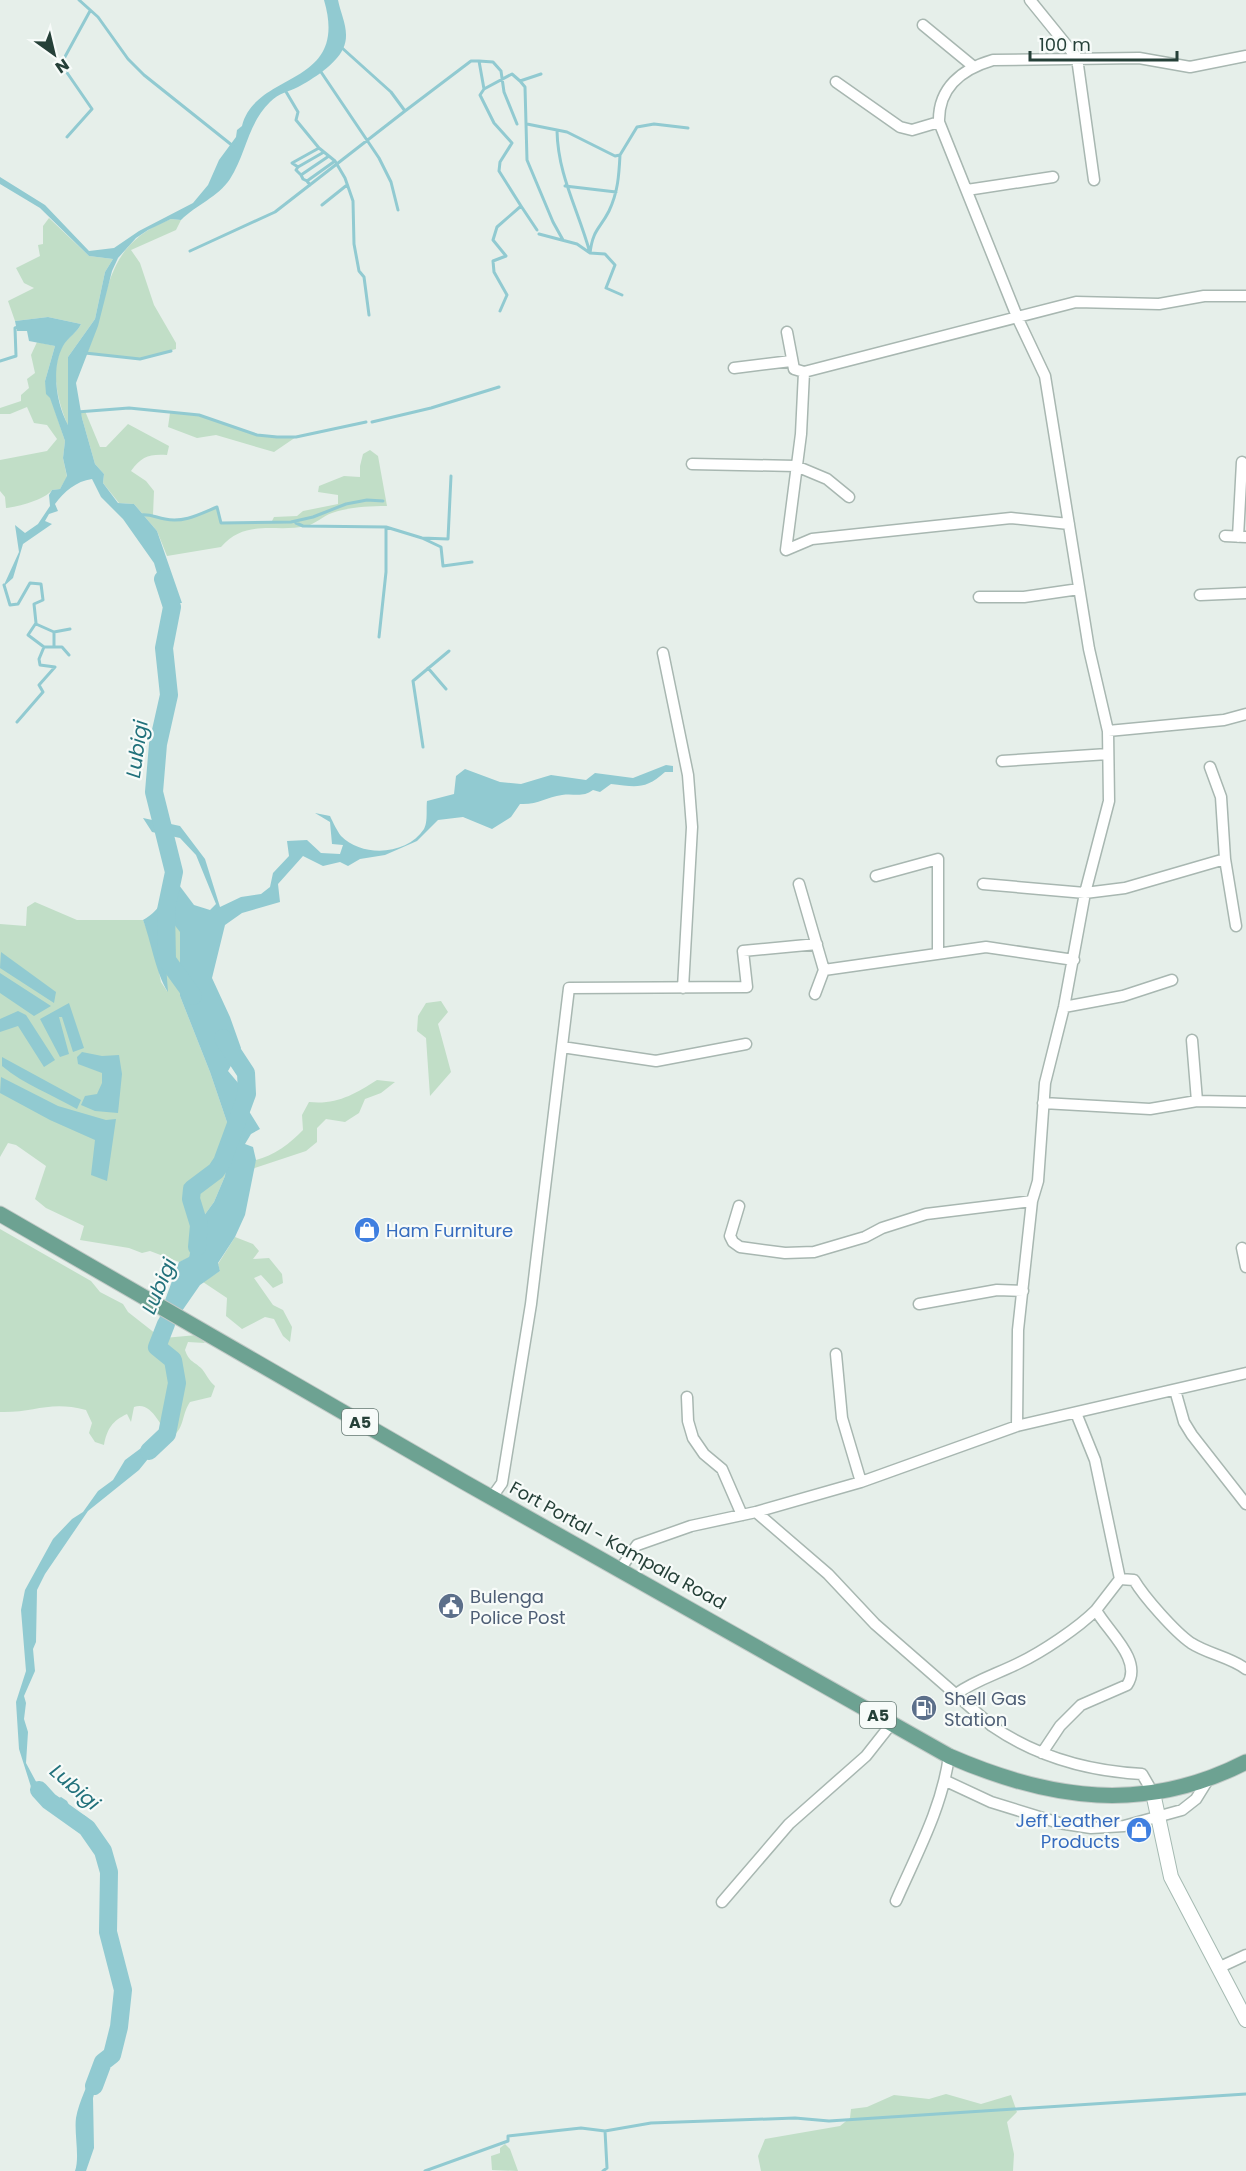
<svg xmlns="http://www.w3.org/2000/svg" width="1246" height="2171" viewBox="0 0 1246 2171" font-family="Poppins,sans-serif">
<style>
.green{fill:#c1dec7}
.water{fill:#91cad1}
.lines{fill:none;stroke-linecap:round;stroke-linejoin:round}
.stream{stroke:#91cad1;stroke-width:3}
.river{stroke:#91cad1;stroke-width:18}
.street-casing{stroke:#a8b7b1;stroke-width:13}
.secondary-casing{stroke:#a5bab2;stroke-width:16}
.primary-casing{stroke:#c2cac7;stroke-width:17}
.street{stroke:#fff;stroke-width:10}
.secondary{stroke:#fff;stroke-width:14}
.primary{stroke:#6da292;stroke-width:15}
.labels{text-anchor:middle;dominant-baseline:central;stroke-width:4.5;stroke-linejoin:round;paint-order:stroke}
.shield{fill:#f7fbf9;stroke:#647872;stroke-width:1.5}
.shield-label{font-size:16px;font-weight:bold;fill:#254038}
.shop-label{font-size:18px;fill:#366cbe;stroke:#f7fbf9;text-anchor:start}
.street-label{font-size:18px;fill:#254038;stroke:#f7fbf9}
.service-label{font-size:18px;fill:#4e5e75;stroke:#f7fbf9;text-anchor:start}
.water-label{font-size:20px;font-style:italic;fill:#21717b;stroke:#f7fbf9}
</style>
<rect width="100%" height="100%" fill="#e6efea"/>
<path class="green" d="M49,218L89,256L113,259L105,272L95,319L68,357L69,428C58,403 49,370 63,345C68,337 78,332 81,324L48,317L15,321L8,301L34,288L24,283L16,268L40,256L38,245L43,244V226Z
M171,219L181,220L176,230L131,250L140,263L154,305L176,343V349L140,359L87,353C112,294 101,246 171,219Z
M37,342L55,346L45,381L65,441L63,458L67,477L60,489L52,490C46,499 18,507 6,508L5,497L0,491V460L47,451L57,439L47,425L34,423L27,407L10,414H0V408L21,401V395L29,388L27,379L35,373L31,355Z
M80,411H85L100,447H106L128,424L169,446L167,455C149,454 142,456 131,471L146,481L154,491L153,515C178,524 195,517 217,507L221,523L272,521L274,517L297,516L303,511L338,504V495L318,492L319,486L344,476L360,477V466L363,454L370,450L378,456L387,506C367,506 350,507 332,513C323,516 315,524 307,526C275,533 246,518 221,547L167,556L157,531L134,504L119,503L103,483L104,474L95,464Z
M170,413L199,415L257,435L296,437L274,452L216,435L197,438L168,427Z
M35,902L77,920H143L154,947L161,982L167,991L163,926L169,918L181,932L180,996L210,1072L230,1131L225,1176L214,1202L198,1224L189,1258L179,1262L150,1251L142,1253L129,1248L80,1240L84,1226L46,1208L35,1199L46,1166L16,1145L8,1143L0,1157V924L26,926L27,907Z
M441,1001L448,1012L438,1024L451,1072L430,1096L426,1038L417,1031L418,1016L426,1003Z
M377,1080L395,1082L381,1093L365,1099L359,1113L345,1122L326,1119L317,1128V1142L306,1151L252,1169L256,1160C273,1156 291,1143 303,1130L302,1115L309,1102C337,1105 355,1094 377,1080Z
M0,1229L91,1281L100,1292L123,1304L128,1312L156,1334L157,1346L164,1338L197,1335L205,1343L188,1342L185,1350C189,1362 194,1361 202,1369C206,1374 209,1381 215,1386L211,1397L190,1402C181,1415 185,1430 170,1438C161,1428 152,1400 134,1407L131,1422L127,1414C112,1421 107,1429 104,1445L95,1442L89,1433L92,1423L86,1410C49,1400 35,1413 0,1412Z
M235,1237L253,1244L259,1251L253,1259L269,1258L282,1274L283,1283L273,1288L261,1275L254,1278L273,1305L283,1310L292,1327L290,1342L283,1336L274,1319L265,1317L242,1329L226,1316L227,1298L203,1282L220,1271L218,1264Z
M946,2094L981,2104L1011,2095L1017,2112L1007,2122L1014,2154L1013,2171H761L758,2156L765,2139L840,2126L850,2118L851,2109L867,2107L894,2095L929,2099Z
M505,2144L510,2149L518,2171L492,2170L491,2156L500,2153V2148Z"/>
<path class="water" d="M324,0H338C341,16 351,32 343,49C335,65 313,79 298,87C288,92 279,93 270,102C248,123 246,154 230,179C218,197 196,205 181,220L171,219L148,230L136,238L118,258L112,271L98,326L76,383L82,418L95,464L104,474L103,483L118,503L134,504L157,531L182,603H166L154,563L123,519L101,497L92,479C76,481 64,492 55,504L58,511L49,514L45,521L52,524L23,544L13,578L3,587L19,552L15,525L25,533L38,524L50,506L49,495L52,490L60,489L67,476L63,458L65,441L50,398L46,394L45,381L55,346L29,341L27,331H17L15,321L48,317L81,324C78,332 68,337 63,346C51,368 56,403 68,425V357L95,319L105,272L113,259L89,256L40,208L0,184V177L45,205L89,251L114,248L139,231L193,203L208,185L219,160L236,137L237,130L242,126C256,70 350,88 324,0Z
M666,765L673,766V772H665C645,790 636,787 611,784L600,792L593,790C582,798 574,793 562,795C546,797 538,805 520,804L511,817L492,829L463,817L438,820L417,841L385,855L360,859L348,866L340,862L323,866L303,856L278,884L280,902L242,913L225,925L212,978L230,1017L241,1048L228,1071L239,1084L247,1108L260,1129L251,1134L245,1144L253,1147L256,1160L245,1215L235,1237L218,1263L220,1271L200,1285L157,1347L160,1314L179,1262L189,1257L198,1224L214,1202L225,1176L230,1131L210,1072L180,996V932L169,918L163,923L168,992C156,974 151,941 143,920C162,909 168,894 170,873L194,905L210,910L216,904L196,855L180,838L152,832L143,818L180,826L205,859L220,907L241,897L261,894L270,887L273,873L289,856L287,841L307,840L321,853L340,854L343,845L332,844L330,822L315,813L330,816C333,822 337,831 341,836C363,858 407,855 424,829C428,822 426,809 427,801L454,794L456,776L465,769L500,782L521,784L551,775L586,780L595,773L633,778Z
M1,952L56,992L54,1003L0,968Z
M0,973L51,1006L34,1016L0,993Z
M69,1003L84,1048L73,1052L62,1017H59L69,1054L60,1057L40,1019Z
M18,1011L26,1015L55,1060L44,1067L18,1026L0,1032V1019Z
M82,1052L102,1056L119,1055L122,1074L118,1113L95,1111L81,1105L85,1096L97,1094L102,1083V1073L78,1064L77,1057Z
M2,1057L81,1100L77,1109C51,1094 25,1085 2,1066Z
M1,1077L58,1106L106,1120L116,1119L107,1181L91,1175L95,1140L50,1120L0,1093Z
M164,1431L170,1438L156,1449L139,1470L88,1511L45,1574L37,1590L36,1642L33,1649L35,1671L24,1696L26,1703L24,1719L28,1732L26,1763L40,1789L53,1801L61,1797L67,1801L73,1813C94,1812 95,1834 103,1851L71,1819L61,1814L58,1806L42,1800L32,1790L19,1749L16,1702L26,1671L21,1610L25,1590L53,1539L72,1519L83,1512L98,1491L113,1480L125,1460Z
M102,2065L93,2098L94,2148L86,2171H75C80,2157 74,2133 76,2118C79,2101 88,2085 94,2068Z"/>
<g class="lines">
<path class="stream" d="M79,0L98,17L128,59L144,75L233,146
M341,47L391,92L405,111L471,61H479L484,89L480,95L494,123L512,143L500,162L499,171L521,206L497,227L493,240L506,256L493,261L494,272L507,295L500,311
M479,61L493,62L501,71L504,92L517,124
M319,69L379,158L391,182L398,210
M520,81L525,87L527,160L553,222L563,240
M484,89L512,74L520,81L541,74
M285,90L298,112L296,120L319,148L335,161L345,178L353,201L354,244L359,271L364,277L369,315
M527,124L567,132L615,156L620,155L637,127L654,124L688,128
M557,131C558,176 578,209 590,253C593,229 600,229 609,211C618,192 619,175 620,155
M67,137L92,109L61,64L90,11
M298,167L292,163L319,148
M301,175L296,170L298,167L324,152
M307,181L303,179L301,175L329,156
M310,185L307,181L335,161
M565,186L616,192
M322,205L347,185
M521,206L537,230
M539,234L577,244L590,253L605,254L615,265L606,288L622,295
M190,251L275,212L405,111
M85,353L140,359L171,351
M0,361L16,356L15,328L18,327
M77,412L129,408L199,415L257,435L277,437H296L366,422
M372,422L431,408L499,387
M141,515C150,514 155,517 165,519C184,523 200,514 217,507L221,523L291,522L313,517L346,504L367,500L383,501
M296,523L303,526L386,527L422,538L448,539L451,476
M422,538L441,547L443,566L472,562
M4,585L10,605L18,604L30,583L41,584L43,600L34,604L36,623L28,635L44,647L39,659L40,665L55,667L39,685L43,692L17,722
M36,624L54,632
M379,637L386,572V527
M54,646V632L70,629
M44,647H62L69,655
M428,668L446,689
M423,747L413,681L449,651
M425,2171L508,2141V2136L581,2128L605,2131L651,2123L795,2118L829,2121L1246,2094
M603,2171L607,2168L605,2131"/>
<path class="river" d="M163,579L172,607L164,648L169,695L158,744L154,792L174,872L166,910L167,960L193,996
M197,1247L199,1225L191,1199L192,1189L216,1171L222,1162L247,1094L246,1073L223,1038
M149,1451L167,1434L177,1383L173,1360L157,1347L166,1324
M39,1790L49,1801L87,1828L103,1851L109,1872L108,1932L123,1990L119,2027L112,2055L103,2062L94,2086"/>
<g class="street-casing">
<path id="street" d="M1030,0L1077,58L1094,180
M923,25L974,67
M836,82L900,127L912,130L939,122
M967,190L1053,177
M787,332L794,369L804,372L1076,302L1159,304L1204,296H1246
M734,368L791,361
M804,372L801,434L786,550L812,539L1011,518L1069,524
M692,464L796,466L827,479L849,497
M1225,536L1246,537
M1238,537L1242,462
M1200,595L1246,593
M979,597H1024L1079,589
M663,653L688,775L692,827L683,988
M1108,731L1224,720L1246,714
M1002,761L1108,754
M1210,767L1221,797L1225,859L1236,926
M876,876L938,859V954
M799,884L824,970L815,994
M983,884L1085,893L1125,888L1225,859
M824,970L986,947L1074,960
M1064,1007L1123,996L1172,980
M1192,1040L1197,1101
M562,1047L656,1061L746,1044
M1043,1103L1150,1109L1197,1101L1246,1102
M739,1206L730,1236L733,1242L740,1247L785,1253L814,1252L865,1237L882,1228L926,1214L1032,1201
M1242,1248L1246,1267
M919,1304L997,1290L1023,1291
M836,1354L842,1418L861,1482
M1175,1390L1184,1422L1192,1435L1246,1504
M687,1397L688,1421L693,1438L704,1454L722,1469L742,1515
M1017,1426L1018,1330L1032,1201L1038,1181L1045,1083L1064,1007L1085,893L1109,801L1108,731L1089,649L1045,376L1018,319L939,122C938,88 962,69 993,60L1139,58L1190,67L1246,56
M492,1497L502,1483L531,1304L569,988L747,987L743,951L817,944
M756,1512L828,1574L875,1624L992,1726C1037,1757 1087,1771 1142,1774L1153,1793
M621,1568L637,1545L691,1526L756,1512L861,1482L1017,1426L1246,1373
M1120,1579L1134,1580C1144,1597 1175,1632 1191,1643C1208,1654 1230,1657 1246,1669
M956,1694C976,1680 997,1674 1019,1663C1042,1652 1078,1628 1096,1610
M1042,1753L1060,1726L1081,1705L1127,1685C1144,1660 1106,1630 1096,1610L1120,1579L1095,1460L1076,1413
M946,1781L991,1802L1059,1823L1091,1828L1124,1826L1182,1810L1196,1799L1209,1778
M896,1901C917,1853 942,1808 949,1756
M722,1902L789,1824L866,1756L892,1723
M1218,1968L1246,1955"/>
</g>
<g class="secondary-casing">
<path id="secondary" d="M1153,1793L1171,1877L1246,2020"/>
</g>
<g class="primary-casing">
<path id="primary" d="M0,1214L464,1482L949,1756C1050,1800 1145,1814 1246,1762"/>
</g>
<use href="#street" class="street"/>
<use href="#secondary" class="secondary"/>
<use href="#primary" class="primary"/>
</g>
<defs>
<g id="shop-disc" transform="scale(1.35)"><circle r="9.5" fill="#3f7fe0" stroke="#f7fbf9"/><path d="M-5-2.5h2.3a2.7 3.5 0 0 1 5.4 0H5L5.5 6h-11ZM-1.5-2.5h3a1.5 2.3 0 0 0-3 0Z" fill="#fff"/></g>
<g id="civic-disc" transform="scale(1.35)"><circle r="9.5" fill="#5c6f8a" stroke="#f7fbf9"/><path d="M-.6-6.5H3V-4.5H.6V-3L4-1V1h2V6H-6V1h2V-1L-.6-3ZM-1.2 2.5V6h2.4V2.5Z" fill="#fff"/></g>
<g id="fuel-disc" transform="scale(1.35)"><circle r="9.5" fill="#5c6f8a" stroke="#f7fbf9"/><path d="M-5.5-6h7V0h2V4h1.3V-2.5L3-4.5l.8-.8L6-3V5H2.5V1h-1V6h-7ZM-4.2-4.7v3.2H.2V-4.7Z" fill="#fff"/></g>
</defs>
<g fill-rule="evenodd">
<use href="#shop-disc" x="367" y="1230"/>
<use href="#civic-disc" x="451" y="1606"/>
<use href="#fuel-disc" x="924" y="1708"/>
<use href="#shop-disc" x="1139" y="1830"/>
</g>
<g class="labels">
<g class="shield">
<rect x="342" y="1409" width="36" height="26" rx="4.5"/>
<rect x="860" y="1702" width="36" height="26" rx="4.5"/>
</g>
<g class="shield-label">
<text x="360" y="1422">A5</text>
<text x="878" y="1715">A5</text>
</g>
<g class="shop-label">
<text x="386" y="1230">Ham Furniture</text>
<text x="1120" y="1820" text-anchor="end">Jeff Leather<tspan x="1120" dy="21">Products</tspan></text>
</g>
<g class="street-label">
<text transform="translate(618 1545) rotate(29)">Fort Portal - Kampala Road</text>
</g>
<g class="service-label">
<text x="470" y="1596">Bulenga<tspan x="470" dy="21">Police Post</tspan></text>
<text x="944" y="1698">Shell Gas<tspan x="944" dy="21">Station</tspan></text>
</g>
<g class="water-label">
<text transform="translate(137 749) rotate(-82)">Lubigi</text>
<text transform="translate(159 1286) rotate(-67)">Lubigi</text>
<text transform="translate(75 1787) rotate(41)">Lubigi</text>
</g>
</g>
<g transform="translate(54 54) rotate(146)" stroke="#f7fbf9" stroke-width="4.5" paint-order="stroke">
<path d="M0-4.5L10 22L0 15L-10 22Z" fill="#254038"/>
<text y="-9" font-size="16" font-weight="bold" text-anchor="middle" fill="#254038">N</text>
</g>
<path d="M1030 51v9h147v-9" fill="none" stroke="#254038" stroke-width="3"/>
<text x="1039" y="51" font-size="18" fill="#254038" stroke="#f7fbf9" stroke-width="4.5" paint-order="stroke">100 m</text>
</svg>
